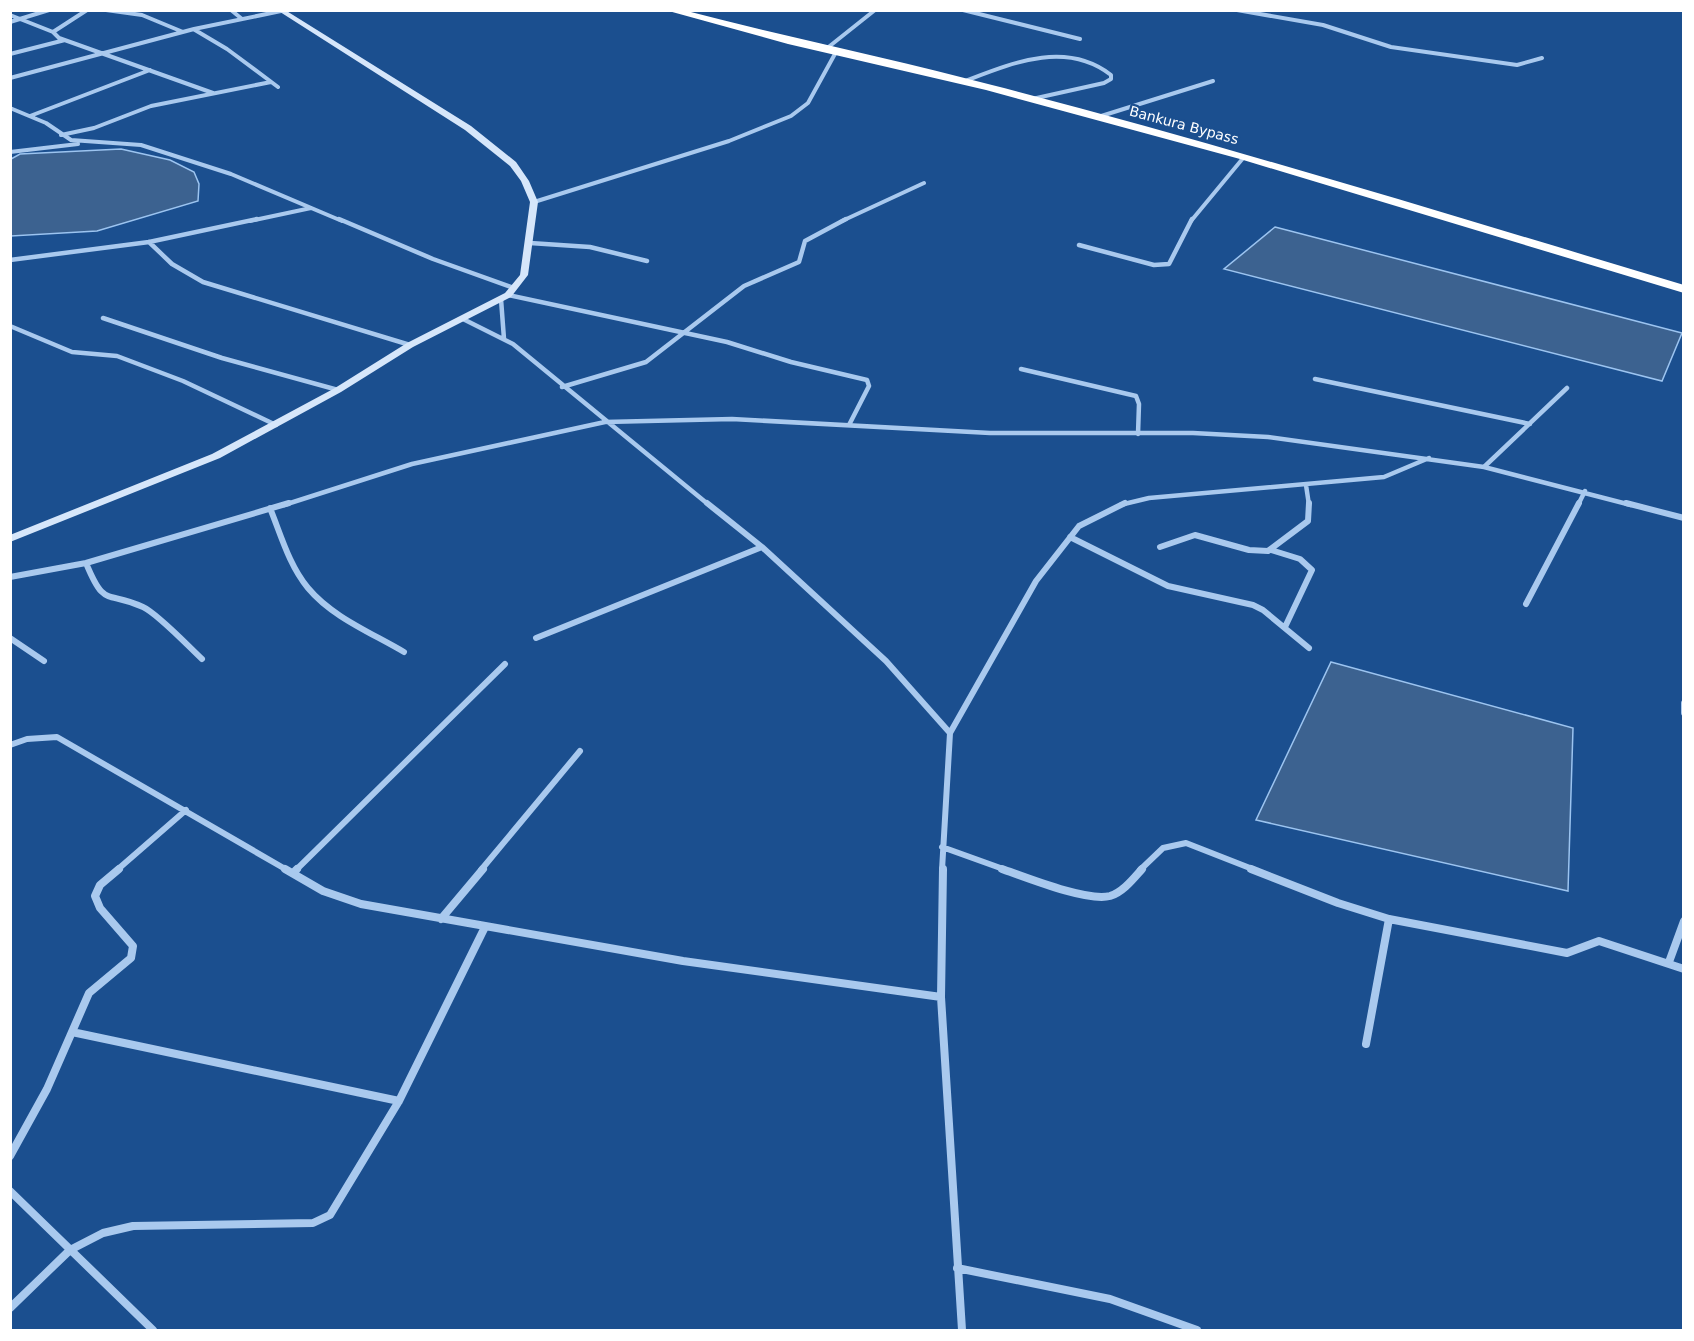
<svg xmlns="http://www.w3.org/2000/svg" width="1694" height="1341" viewBox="0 0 1694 1341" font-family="'DejaVu Sans',sans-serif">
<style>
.water{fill:#3c6290;stroke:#9cc4f0;stroke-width:1.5}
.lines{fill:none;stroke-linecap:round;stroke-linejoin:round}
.street-far3{stroke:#a9c9ee;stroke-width:4}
.street-far2{stroke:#a9c9ee;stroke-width:4.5}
.street-far1{stroke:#a9c9ee;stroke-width:6}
.street{stroke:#a9c9ee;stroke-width:8}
.secondary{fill:#d6e6fa;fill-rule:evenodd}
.highway{fill:#fff;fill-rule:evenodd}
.labels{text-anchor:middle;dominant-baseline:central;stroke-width:4.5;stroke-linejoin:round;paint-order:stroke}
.far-street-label{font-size:14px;fill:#fff;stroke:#1b4f8f}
</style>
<rect width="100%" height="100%" fill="#1b4f8f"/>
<path class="water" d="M121,149L170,160L194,172L199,184L198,201L97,231L11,236V159L20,154Z
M1275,227L1682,333L1662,381L1224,269Z
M1331,662L1573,728L1568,891L1256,820Z"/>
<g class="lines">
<path class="street-far3" d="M87,10L53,32L59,38L213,93
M106,10L142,15L183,32
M231,10L242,19
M963,10L1080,39
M1237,10L1323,25L1391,47L1517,65L1542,58
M10,15L53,32
M10,22L49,10
M195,30L227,49L278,87
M826,49L875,10
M10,54L65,40
M10,78L194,29L281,11
M965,81C1012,63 1066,40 1111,75V79L1104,83L1032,99
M10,108L46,123L71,140L141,145L231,174L342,221
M30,116L150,70
M1098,117L1213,81
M61,135L94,128L151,106L271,82
M10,152L78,144
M534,202L729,141L791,116L808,103L836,52
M250,221L311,208
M842,221L924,183
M1191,221L1244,157"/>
<path class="street-far2" d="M339,219L433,259L514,288
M149,242L172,264L203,282L410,345
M530,243L590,247L647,261
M1079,245L1154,265L1169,264L1192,219
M10,260L149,242L257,219
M508,295L727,342L791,362L867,380L869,386L849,425
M501,299L504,339
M103,318L222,358L338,390
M463,319L513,344L709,505
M10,326L72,352L117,356L183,381L276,425
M1021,369L1136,396L1139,404L1138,434
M1315,379L1530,424
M562,387L646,362L744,286L799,262L805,241L846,219
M1484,467L1567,388
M1306,485L1309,505
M284,505L412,464L605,422L732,419L990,433H1193L1268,437L1484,467L1631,505
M1120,505L1149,498L1384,477L1429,458
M1578,505L1585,491"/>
<path class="street-far1" d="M707,503L762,547L886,661L950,733L942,870
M1626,503L1684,518
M270,508C281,535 289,565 308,588C332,617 372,633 404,652
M1070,537L1168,586L1253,605L1263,610L1309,648
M1160,547L1195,535L1249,550L1268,551L1308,521L1309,503
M1271,550L1300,559L1312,570L1285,627
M86,563C105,609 106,590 143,607C158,614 188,646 202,659
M10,577L86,563L289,503
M1526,604L1579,503
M10,638L44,661
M536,638L762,547
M1684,703V713
M950,733L1036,581L1079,526L1125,503
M10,745L27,739L57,737L287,870
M942,847L1006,870
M117,870L186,810
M296,870L505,664
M481,870L580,751
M1140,870L1163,848L1186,843L1255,870"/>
<path class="street" d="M285,869L323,891L361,904L683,961L941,997
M943,869L941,997L962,1330
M1002,869C1025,877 1087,902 1110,896C1123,892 1133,879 1142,869
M1251,869L1338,903L1389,919L1567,953L1599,941L1684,969
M294,872L297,869
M441,919L483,869
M1669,962L1684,921
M72,1032L399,1101
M1366,1044L1389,919
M10,1156L47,1089L89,993L131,958L133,946L100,908L95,896L100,885L119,869
M10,1191L153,1330
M957,1268L1110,1299L1197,1330
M10,1308L70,1250L103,1233L133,1226L313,1223L330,1215L399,1101L485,927"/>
<path class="secondary" d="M277,10H285L471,126L516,162L529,181L538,202L528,275L511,297L413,347L341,392L220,458L10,542V535L212,454L335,388L407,343L505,293L520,275L530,202L521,181L510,166L465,130Z"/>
<path class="highway" d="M665,10H683C786,37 890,58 992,85C1224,145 1454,216 1684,285V293L1240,159L986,90L788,44Z"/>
</g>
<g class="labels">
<g class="far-street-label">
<text transform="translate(1184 125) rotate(15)">Bankura Bypass</text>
</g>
</g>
<rect width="1694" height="1341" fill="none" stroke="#ffffff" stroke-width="24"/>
</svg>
